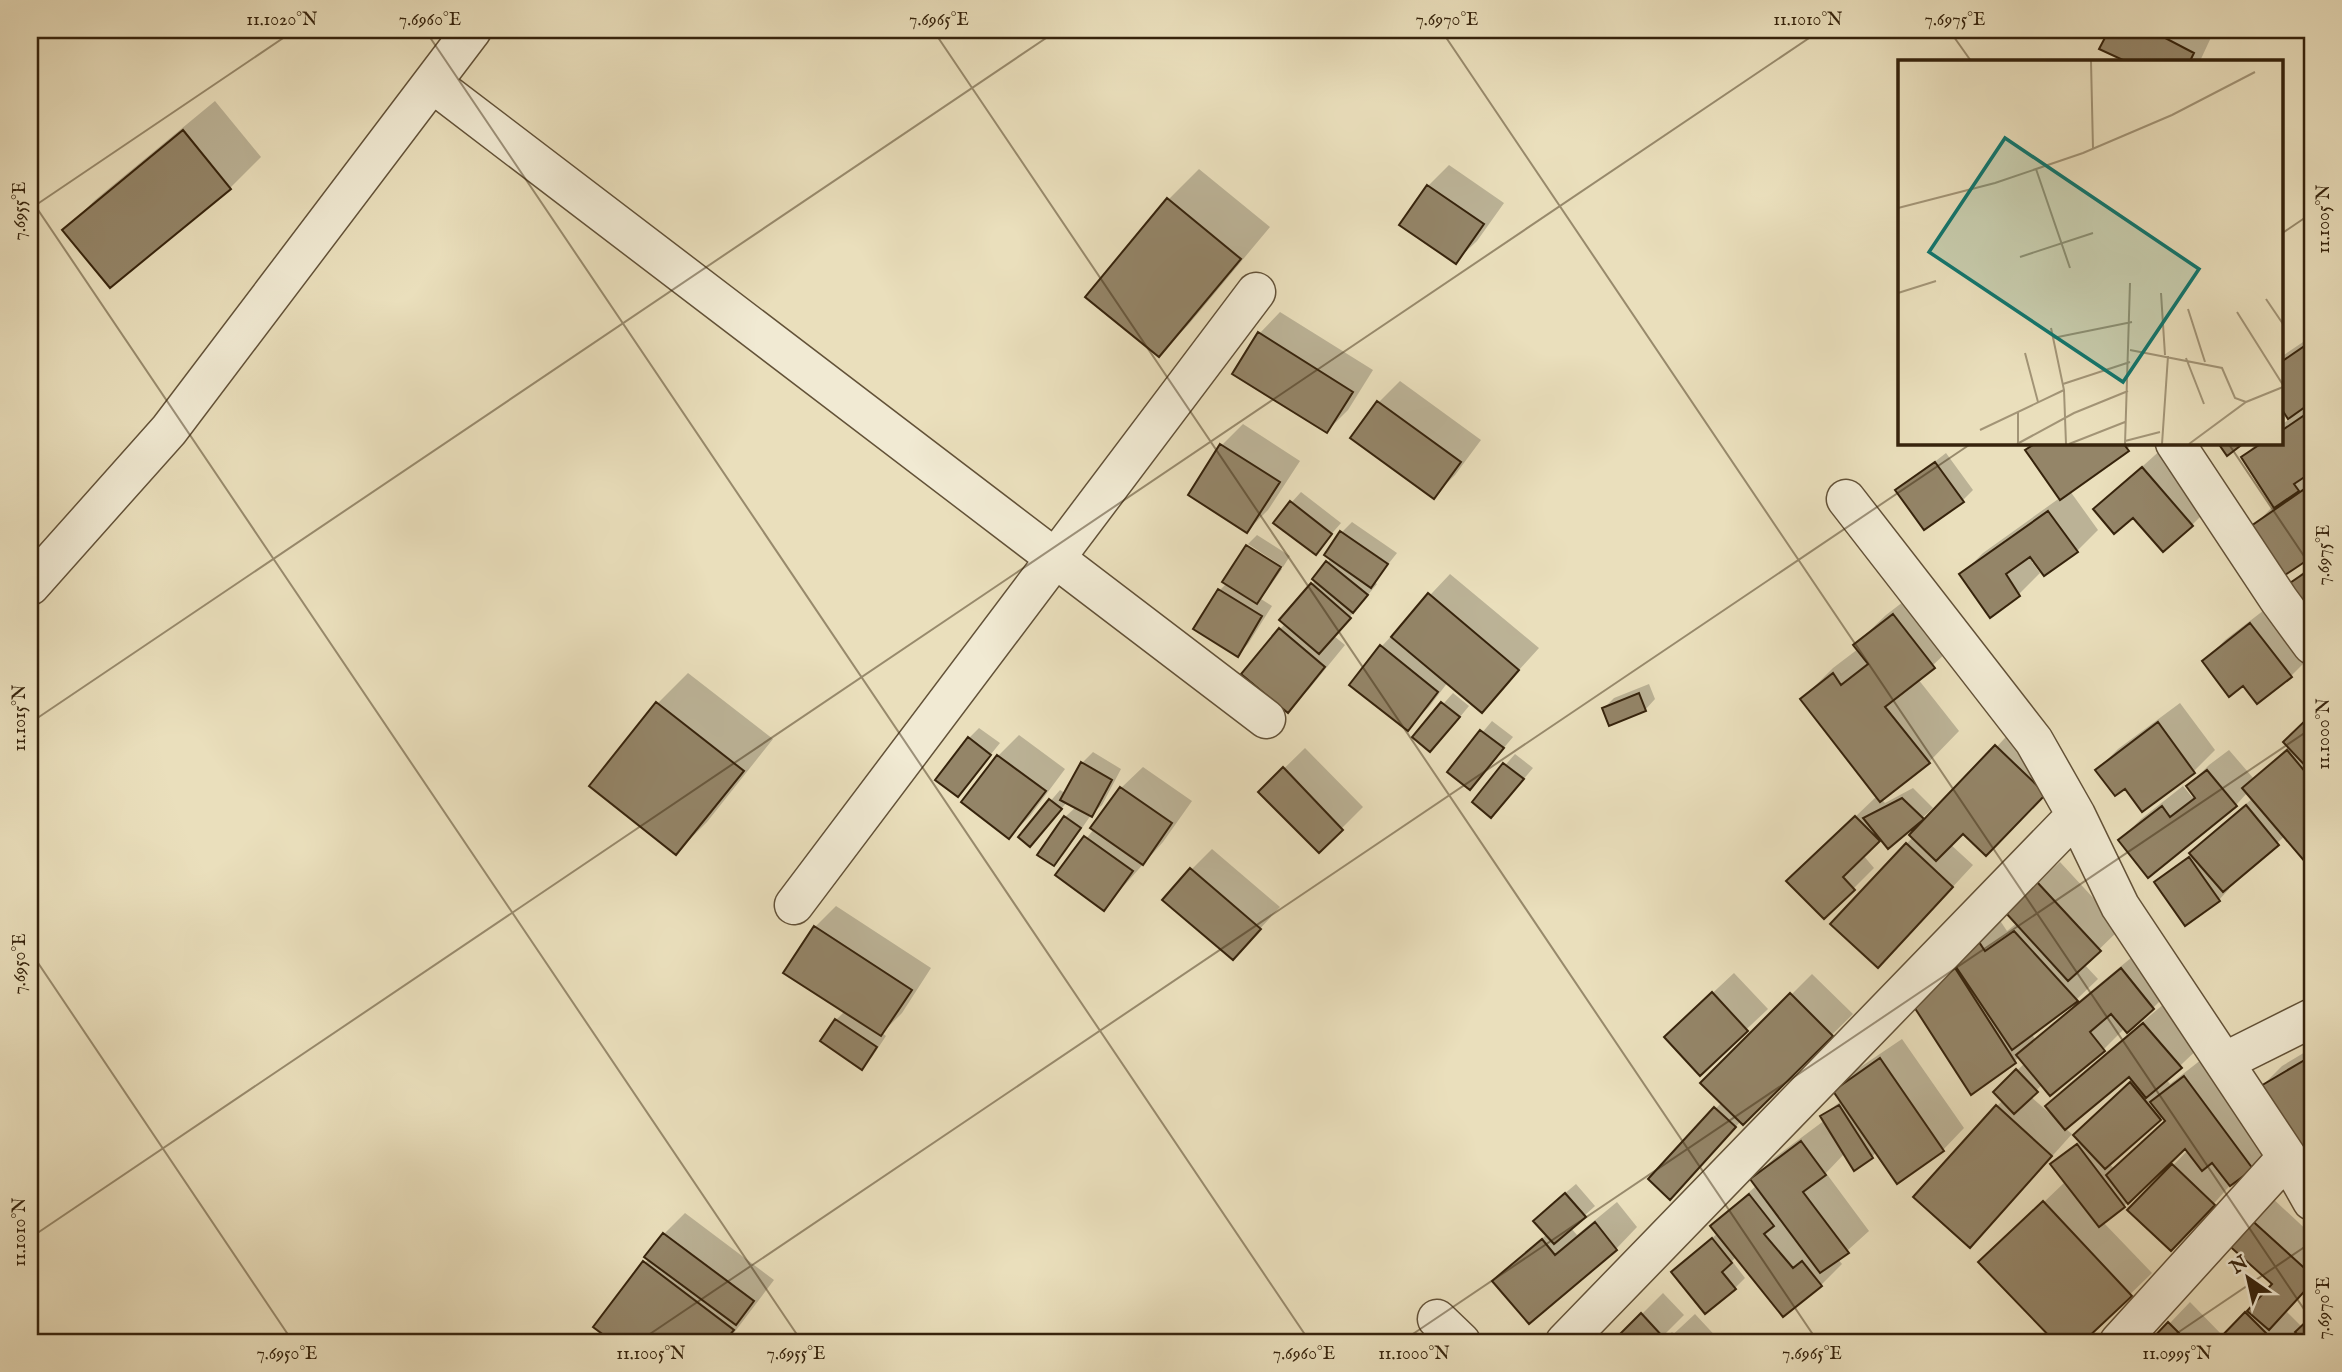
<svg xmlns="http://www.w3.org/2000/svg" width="2342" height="1372" viewBox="0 0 2342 1372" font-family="'IM FELL English',serif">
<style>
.shadow{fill:#0003;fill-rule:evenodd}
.building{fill:#948568;stroke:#36230c;stroke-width:2}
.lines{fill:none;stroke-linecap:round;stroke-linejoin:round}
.minor-casing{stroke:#635238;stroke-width:41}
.minor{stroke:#f1ead3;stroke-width:38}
.ticks{fill:none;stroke:#36230c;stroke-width:2;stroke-opacity:0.45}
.inset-road{fill:none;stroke:#a29476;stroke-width:2}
.view{fill:#0f766e;fill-opacity:0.15;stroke:#0f766e;stroke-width:3.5}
.inset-edge{fill:none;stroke:#36230c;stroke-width:3.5}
.neatline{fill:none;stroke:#36230c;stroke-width:2.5}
.ticks-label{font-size:18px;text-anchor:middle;fill:#36230c}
</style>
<rect width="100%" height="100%" fill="#eadfbc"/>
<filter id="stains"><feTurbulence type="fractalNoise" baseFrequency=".00286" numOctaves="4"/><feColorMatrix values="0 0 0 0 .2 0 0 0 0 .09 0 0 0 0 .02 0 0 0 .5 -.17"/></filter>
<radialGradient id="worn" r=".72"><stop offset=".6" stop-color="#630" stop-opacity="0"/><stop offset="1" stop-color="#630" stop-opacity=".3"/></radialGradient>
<path class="shadow" d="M2111,30H2211L2214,31L2200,61H2129L2102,48Z
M215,101L261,157L230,188L64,231L95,200Z
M1449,165L1504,203L1477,241L1455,262L1428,186Z
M1199,169L1270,227L1189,324L1159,355L1088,296L1169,199Z
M1280,312L1373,370L1348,410L1327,431L1259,334Z
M2312,336V400L2310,402L2312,404V555L2285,573L2253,527L2274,505L2243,457L2257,443H2281V425L2290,419L2281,405V357Z
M1400,381L1481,440L1455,475L1434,496L1353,437L1379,402Z
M1243,424L1300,461L1268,510L1247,531L1222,445Z
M2035,443H2135L2070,491L2098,530L2077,551L2032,562L2040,573L2019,594L1962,574L1983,553L2061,497L2028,450Z
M2164,447L2213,504L2192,525L2095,509Z
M1946,453L1973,490L1963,500L1897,491Z
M1301,492L1341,523L1315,553L1291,503Z
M1352,522L1397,553L1374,582L1377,584L1334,636L1345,645L1309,689L1288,710L1280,629L1286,623L1281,620L1316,580L1331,558L1342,532Z
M1257,535L1290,556L1283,567L1248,544Z
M1247,547L1282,569L1261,599L1272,606L1248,644L1238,655L1195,629L1220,590L1227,583Z
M2312,563V620L2289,586Z
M1450,574L1539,648L1482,711L1448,682L1429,707L1407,728L1352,684L1382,646Z
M1925,585L1964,636L1918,679L1959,731L1929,762L1881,799L1885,803L1913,788L1933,808L1922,818L1881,838L1863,855L1874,868L1853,889L1810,860L1877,796L1802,699L1833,668L1858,649L1855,645L1886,615Z
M2272,604L2312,655L2291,676L2257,702L2244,683L2204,662L2225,640Z
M688,673L773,739L707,822L676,853L592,786L658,703Z
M1649,684L1655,699L1645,710L1604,708L1614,698Z
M1453,693L1469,706L1441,740L1414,737Z
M2180,703L2215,750L2194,771L2143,809L2125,787L2097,770L2118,749Z
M2312,716V867L2285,836L2227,886L2229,889L2219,900L2156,882L2192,854L2213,832L2253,798L2248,792L2236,805L2120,840L2141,819L2183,786L2192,797L2195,795L2188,786L2209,765L2229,750L2254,779L2289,746L2285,743Z
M1492,721L1513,737L1470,788L1450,771Z
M2017,725L2066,772L1963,831L1950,844L1973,865L1899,945L1832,924Z
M979,728L1000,743L958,795L969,738Z
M1019,735L1065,769L1030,816L1009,837L963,802L998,756Z
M1305,748L1363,807L1319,851L1260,792Z
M1093,752L1121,769L1102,805L1091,815L1064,854L1054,864L1065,817L1076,807L1067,802L1040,835L1020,837L1060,790L1065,793L1082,763Z
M1515,754L1533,768L1501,806L1474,801Z
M1143,767L1192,801L1163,842L1104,908L1057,875L1094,829L1121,788Z
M1212,849L1280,907L1233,958L1191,870Z
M2060,862L2121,928L2084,964L2098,979L2077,999L2079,1001L2143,948L2174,987L2153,1008L2127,1030L2125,1028L2104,1049L2051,1093L2043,1084L2030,1096L2055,1118L2056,1117L2047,1106L2068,1085L2165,1003L2202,1045L2166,1079L2170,1084L2206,1056L2273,1147L2234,1181L2192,1228L2130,1210L2188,1150L2185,1146L2124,1206L2103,1222L2152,1273L2081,1342H2057L1981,1262L2066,1181L2053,1164L2080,1141L2096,1114L2134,1080L2129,1074L2065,1128L2072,1134L1991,1224L1997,1106L2003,1100L1995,1092L2025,1063L2019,1057L2015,1061L1911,999L1999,919L2007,931L2017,923L2028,891ZM2072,1003L2074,1006L2035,1039L2031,1033ZM2163,1116L2167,1120L2115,1170L2109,1163Z
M836,906L931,968L902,1013L882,1033L886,1036L872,1057L862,1068L836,1020L845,1011L815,927Z
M1734,973L1768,1009L1700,1073L1688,1016Z
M1812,974L1853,1014L1743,1123L1741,1121L1680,1187L1650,1179L1722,1102L1703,1083Z
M1902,1039L1964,1128L1943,1150L1898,1181L1877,1151L1872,1157L1845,1153L1826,1173L1869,1231L1838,1259L1842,1264L1821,1285L1737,1256L1732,1261L1745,1278L1735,1288L1673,1272L1718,1233L1712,1226L1757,1185L1753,1179L1774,1158L1825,1120L1822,1116L1841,1101L1835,1091L1856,1070Z
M2312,1048V1172L2261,1087L2282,1066Z
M1576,1184L1595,1206L1571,1228L1577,1235L1617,1202L1637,1227L1616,1249L1529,1321L1494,1281L1547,1234L1545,1210Z
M2270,1196L2312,1235V1282L2286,1311L2302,1327L2312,1317V1342H2152L2190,1302L2224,1337L2274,1284L2227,1241Z
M685,1213L774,1280L727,1342H616L596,1327L649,1258L664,1234Z
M1663,1293L1684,1315L1657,1342H1614Z
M1695,1314L1721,1342H1665Z"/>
<path class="building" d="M2109,30H2150L2194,53L2190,61H2125L2099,49Z
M183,130L231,189L110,288L62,230Z
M1427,185L1484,224L1456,264L1399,225Z
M1167,198L1241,259L1159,357L1085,297Z
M1258,332L1353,392L1327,433L1232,374Z
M2306,345L2312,354V402L2288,419L2281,408V362Z
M1377,401L1461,462L1434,499L1350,438Z
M2312,410V472L2294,484L2299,491L2274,508L2241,457L2262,443H2281V431Z
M2036,443H2123L2129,451L2060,500L2025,450Z
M2218,443H2244L2227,456Z
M1220,444L1280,482L1247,533L1188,495Z
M1935,462L1964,502L1924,530L1895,490Z
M2142,467L2193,526L2163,552L2133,518L2114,534L2093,509Z
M2303,490L2312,504V557L2285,575L2251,526Z
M1290,501L1332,534L1316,555L1273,523Z
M2048,511L2078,552L2044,576L2030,557L2006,574L2020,596L1990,618L1959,574Z
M1340,531L1388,564L1371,588L1324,555Z
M1246,545L1281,567L1257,604L1222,582Z
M1326,561L1368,595L1353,613L1312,579Z
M2312,568V624L2287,585Z
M1311,583L1351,618L1319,654L1279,620Z
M1218,589L1262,616L1238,657L1193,629Z
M1428,593L1519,670L1482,713L1391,637Z
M1893,614L1935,668L1885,707L1930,763L1880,802L1800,699L1833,673L1841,685L1868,664L1853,645Z
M2250,623L2292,677L2257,704L2243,686L2229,697L2202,661Z
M1279,628L1325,667L1288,713L1241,674Z
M1380,645L1438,692L1408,731L1349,685Z
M1639,693L1646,711L1609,726L1602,708Z
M656,702L744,771L676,855L589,786Z
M1441,702L1460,717L1430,752L1412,737Z
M2312,714V773L2283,742Z
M2158,722L2195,773L2142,812L2125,789L2115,796L2095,770Z
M1480,730L1504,748L1470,790L1447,772Z
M968,737L991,755L958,797L935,780Z
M1995,745L2046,794L1986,856L1963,834L1936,861L1909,835Z
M2287,750L2312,780V870L2242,788Z
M997,755L1046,791L1009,839L961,802Z
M1081,762L1112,780L1092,817L1060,800Z
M1503,763L1524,779L1491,818L1472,802Z
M1283,767L1343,830L1319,853L1258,792Z
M2207,770L2237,806L2148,878L2118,840L2162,806L2170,817L2195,798L2186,786Z
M1120,787L1172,823L1143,865L1090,828Z
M1902,798L1924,819L1888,849L1863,818Z
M1049,799L1062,809L1030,847L1018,837Z
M2246,805L2279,845L2223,892L2189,853Z
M1064,816L1081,828L1054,866L1037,855Z
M1855,816L1880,841L1843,877L1855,890L1824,919L1786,881Z
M1084,836L1133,871L1104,911L1055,875Z
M1906,843L1953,887L1878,968L1830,924Z
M2189,857L2220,901L2185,926L2154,882Z
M1190,868L1261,929L1233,960L1162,900Z
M2037,882L2101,951L2068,981L2005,912Z
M814,926L912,990L881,1036L783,973Z
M2014,931L2078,1001L2012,1050L1950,958L1977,939L1985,951Z
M1955,968L2016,1063L1971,1095L1909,999Z
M2121,968L2154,1009L2127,1033L2111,1014L2090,1032L2105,1051L2050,1096L2016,1055Z
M1712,992L1748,1031L1700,1076L1664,1037Z
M1790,993L1833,1036L1743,1125L1700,1083Z
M835,1019L877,1047L862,1070L820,1041Z
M2143,1023L2182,1068L2146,1098L2129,1077L2065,1130L2045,1106Z
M1880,1058L1944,1151L1897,1184L1833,1091Z
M2308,1058L2312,1064V1174L2259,1087Z
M2016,1069L2038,1092L2014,1114L1993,1092Z
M2184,1076L2253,1169L2230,1186L2212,1163L2202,1171L2185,1149L2128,1204L2106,1175L2165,1121L2150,1102Z
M2130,1082L2161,1120L2105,1169L2073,1135Z
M1839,1105L1873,1158L1854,1171L1820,1116Z
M1996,1105L2052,1156L1970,1248L1913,1197Z
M1714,1107L1736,1127L1670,1200L1648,1179Z
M1801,1141L1826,1175L1803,1192L1849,1253L1820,1273L1750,1179Z
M2077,1144L2125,1207L2099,1227L2050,1164Z
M2172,1164L2215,1205L2171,1251L2127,1210Z
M1565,1193L1586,1217L1554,1244L1533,1221Z
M1749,1194L1774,1226L1764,1234L1793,1268L1802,1261L1822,1286L1783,1317L1710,1226Z
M2043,1201L2132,1296L2083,1342H2055L1978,1262Z
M2247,1216L2312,1275V1283L2269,1330L2247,1311L2272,1284L2225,1242Z
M1595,1222L1617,1250L1529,1324L1492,1281L1542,1239L1555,1255Z
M663,1233L754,1301L736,1325L644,1257Z
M1712,1238L1732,1263L1722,1272L1736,1289L1705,1314L1671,1272Z
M643,1261L734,1330L724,1342H613L593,1327Z
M2245,1312L2275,1342H2216Z
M1641,1313L1664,1338L1660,1342H1612Z
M2312,1316V1342H2305L2295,1332Z
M2168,1322L2188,1342H2149Z
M1672,1334L1680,1342H1664Z"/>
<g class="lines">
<g class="minor-casing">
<path id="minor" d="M432,83L1266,719
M2175,443L2279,600L2312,645
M1846,499L2034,741L2076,815L2120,906L2287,1157L2312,1201
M30,586L169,430L472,30
M794,905L1256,292
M2224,1062L2312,1018
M1437,1319L1461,1342
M1565,1342L2076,815
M2119,1342L2287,1157"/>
</g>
<use href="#minor" class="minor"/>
</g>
<path class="ticks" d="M425,30L1310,1342M933,30L1818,1342M1441,30L2312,1321M1949,30L1971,61M30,198L802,1342M30,209L295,30M2281,234L2312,213M2228,443L2312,568M30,723L1058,30M30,951L293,1342M30,1238L1821,30M638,1342L1972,443M1401,1342L2312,728M2164,1342L2312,1242"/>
<g transform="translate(1898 60)">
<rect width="385" height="385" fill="#eadfbc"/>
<path class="inset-road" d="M193,1L195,89M138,109L172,208M0,148L97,123L185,93L274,55L357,12M122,197L195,173M0,233L38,221M263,233L267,295M368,239L385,264M290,249L307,302M339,252L385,325M153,268L166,330L168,384M155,278L234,262M232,290L324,308L337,338L348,342M127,293L140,342M288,298L306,344M165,324L232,302M82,370L166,330M227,381L262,372M119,384L176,353L230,331M120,384V352M171,384L227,362M227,384L232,223M264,384L270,296M291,384L348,342L385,327"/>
<path class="view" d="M107,78L301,209L225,322L31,192Z"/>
<rect width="385" height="385" class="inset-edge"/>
</g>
<rect width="2342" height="1372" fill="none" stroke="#eadfbc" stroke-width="77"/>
<g transform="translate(2248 1278) rotate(326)" stroke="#f1ead3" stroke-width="5" paint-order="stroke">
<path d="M0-5L12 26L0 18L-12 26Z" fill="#36230c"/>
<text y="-10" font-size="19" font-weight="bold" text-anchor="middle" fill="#36230c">N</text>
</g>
<rect x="38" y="38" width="2266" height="1296" class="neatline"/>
<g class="ticks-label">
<text x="282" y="25">11.1020°N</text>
<text x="430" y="25">7.6960°E</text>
<text x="939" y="25">7.6965°E</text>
<text x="1447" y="25">7.6970°E</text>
<text x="1808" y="25">11.1010°N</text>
<text x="1955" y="25">7.6975°E</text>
<text transform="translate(19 211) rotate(-90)" y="6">7.6955°E</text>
<text transform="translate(2323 219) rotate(-90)" y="6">11.1005°N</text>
<text transform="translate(2323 555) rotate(-90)" y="6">7.6975°E</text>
<text transform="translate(19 718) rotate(-90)" y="6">11.1015°N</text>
<text transform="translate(2323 734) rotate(-90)" y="6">11.1000°N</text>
<text transform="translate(19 964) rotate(-90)" y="6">7.6950°E</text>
<text transform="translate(19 1232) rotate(-90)" y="6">11.1010°N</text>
<text transform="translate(2323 1308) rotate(-90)" y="6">7.6970°E</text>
<text x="287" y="1359">7.6950°E</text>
<text x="651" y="1359">11.1005°N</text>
<text x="796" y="1359">7.6955°E</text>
<text x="1304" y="1359">7.6960°E</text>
<text x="1414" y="1359">11.1000°N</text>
<text x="1812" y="1359">7.6965°E</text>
<text x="2177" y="1359">11.0995°N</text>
</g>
<rect width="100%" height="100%" filter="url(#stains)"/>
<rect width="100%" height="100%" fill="url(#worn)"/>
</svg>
